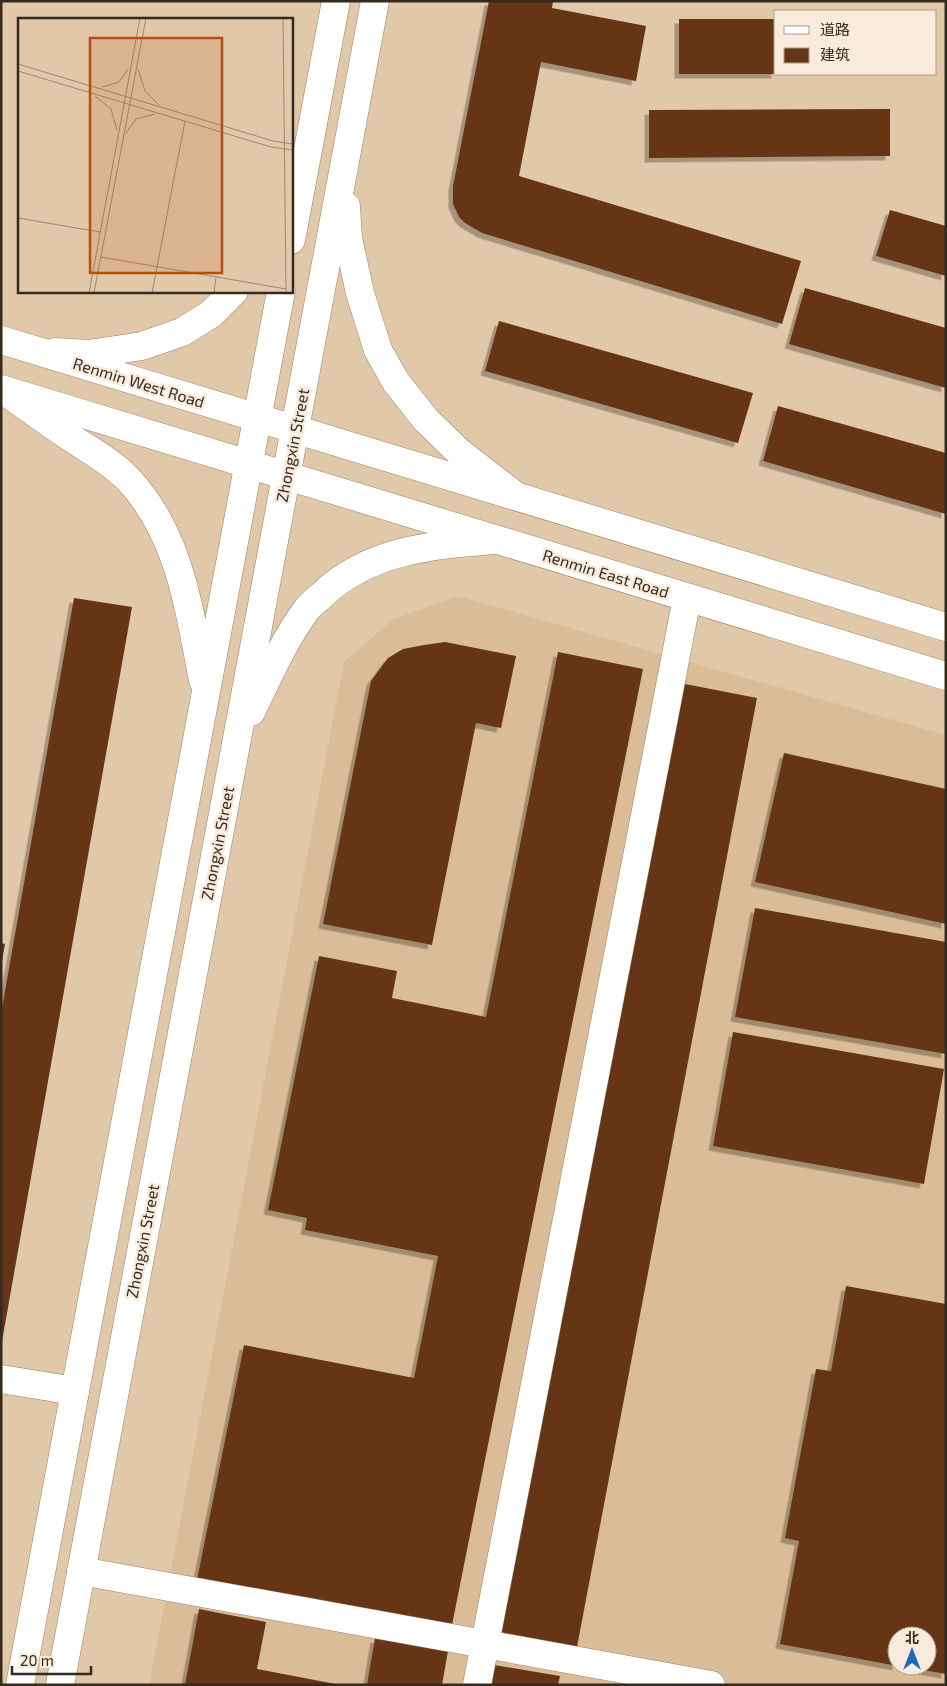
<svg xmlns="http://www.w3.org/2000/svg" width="947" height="1686" viewBox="0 0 947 1686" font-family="'Exo 2','Noto Sans SC',sans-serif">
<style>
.built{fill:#dabd98;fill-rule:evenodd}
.building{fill:#653615;filter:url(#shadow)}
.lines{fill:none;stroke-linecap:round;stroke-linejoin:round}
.minor-casing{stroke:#9b8467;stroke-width:29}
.secondary-casing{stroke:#9b8467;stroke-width:29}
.primary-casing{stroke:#9b8467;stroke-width:29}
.minor{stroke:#fff;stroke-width:28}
.secondary{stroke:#fff;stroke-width:28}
.primary{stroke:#fff;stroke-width:28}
.labels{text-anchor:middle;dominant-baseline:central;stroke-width:5;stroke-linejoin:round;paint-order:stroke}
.street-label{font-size:16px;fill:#342a1e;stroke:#f8ebdb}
.inset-road{fill:none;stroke:#9c8971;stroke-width:1}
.view{fill:#bb4d10;fill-opacity:0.15;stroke:#bb4d10;stroke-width:2.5}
.inset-edge{fill:none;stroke:#342a1e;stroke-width:2.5}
</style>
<defs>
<filter id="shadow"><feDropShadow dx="-4.5" dy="4.5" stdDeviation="0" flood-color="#0004"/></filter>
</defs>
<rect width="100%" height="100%" fill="#e1c8a9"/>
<path class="built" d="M458,596L946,735V1685H149L344,662L392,620ZM897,1636H927V1666H897Z"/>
<path class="building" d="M489,1H553L552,8L646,26L636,81L541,62L519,176L801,261L782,324L482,233L465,223L459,217L453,204V186Z
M679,19H776V74H679Z
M890,109V156L649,158V110Z
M890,210L946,226V276L876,256Z
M805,288L946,328V388L789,344Z
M499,321L753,393L738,443L485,371Z
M778,406L946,453V514L763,461Z
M74,598L132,607L1,1347V1014Z
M445,642L516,656L501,728L476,723L432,945L323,924L371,681L388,658L403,649L424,645Z
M558,652L643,669L451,1630L197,1580L244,1345L414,1378L438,1256L305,1230L307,1218L268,1210L319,956L397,971L392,998L486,1017Z
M680,683L757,698L577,1647L501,1632Z
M784,753L946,789V924L755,882Z
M755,908L946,942V1054L735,1017Z
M1,943L5,944L2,961H1Z
M733,1032L944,1069L924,1184L713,1146Z
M846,1286L946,1304V1674L905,1667L927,1666V1636H897V1666L780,1644L799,1541L785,1538L816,1369L831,1371Z
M199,1609L266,1622L257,1669L341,1685H185Z
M375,1638L448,1651L442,1685H367Z
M494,1665L560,1676L558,1685H491Z"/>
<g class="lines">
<g class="minor-casing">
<path id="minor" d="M1,1379L75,1391
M81,1571L711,1685
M477,1685L687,598"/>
</g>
<g class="secondary-casing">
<path id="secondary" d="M346,206L348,238L360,293L378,350L396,382L426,420L459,452L516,496
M291,240L336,1
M55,352L89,354L142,346L182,332L211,314L234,291
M7,393C29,408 50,424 73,439C91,451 113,463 128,479C180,534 189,610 203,680
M251,712C268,677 284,640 307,609C311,604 316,600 321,596C369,549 434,545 497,540
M20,1685L281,291
M60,1685L375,1"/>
</g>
<g class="primary-casing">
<path id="primary" d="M1,340L946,627
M1,389L946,676"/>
</g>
<use href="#minor" class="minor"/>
<use href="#secondary" class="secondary"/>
<use href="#primary" class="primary"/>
</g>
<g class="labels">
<g class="street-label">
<text transform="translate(139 382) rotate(17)">Renmin West Road</text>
<text transform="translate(292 445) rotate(-79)">Zhongxin Street</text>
<text transform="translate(606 573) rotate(17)">Renmin East Road</text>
<text transform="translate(217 843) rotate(-79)">Zhongxin Street</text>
<text transform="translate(142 1241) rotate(-79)">Zhongxin Street</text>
</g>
</g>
<g transform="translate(18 18)">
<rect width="275" height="275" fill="#e1c8a9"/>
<path class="inset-road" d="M265,0L268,275M0,46L255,123L275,126M120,51L127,73L141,87M0,53L253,129L275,132M84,69L101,64L110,51M77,78L93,91L99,112M108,115L118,101L137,96M0,200L82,214M83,239L268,271M71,275L122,0M76,275L128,0M134,275L167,103M196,275L198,260"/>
<path class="view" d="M72,20H204V255H72Z"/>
<rect width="275" height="275" class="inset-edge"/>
</g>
<rect width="947" height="1686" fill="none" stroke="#342a1e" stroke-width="5"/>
<rect x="774" y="10" width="162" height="65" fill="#f8ebdb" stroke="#aa9e8f"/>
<rect x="784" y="26" width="25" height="8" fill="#ffffff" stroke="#aa9e8f"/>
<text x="820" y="35" font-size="15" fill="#342a1e">道路</text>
<rect x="784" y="48" width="25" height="15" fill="#653615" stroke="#aa9e8f"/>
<text x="820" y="60" font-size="15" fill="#342a1e">建筑</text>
<g transform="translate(912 1651)"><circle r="24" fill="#f8ebdb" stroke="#aa9e8f"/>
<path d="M0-4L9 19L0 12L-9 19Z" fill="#1e6ab9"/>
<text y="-8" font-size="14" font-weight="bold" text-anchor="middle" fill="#342a1e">北</text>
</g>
<path d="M12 1666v8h79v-8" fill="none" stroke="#342a1e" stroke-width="2.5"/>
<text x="20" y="1666" font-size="15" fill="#342a1e" stroke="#f8ebdb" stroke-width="4" paint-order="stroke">20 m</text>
</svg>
